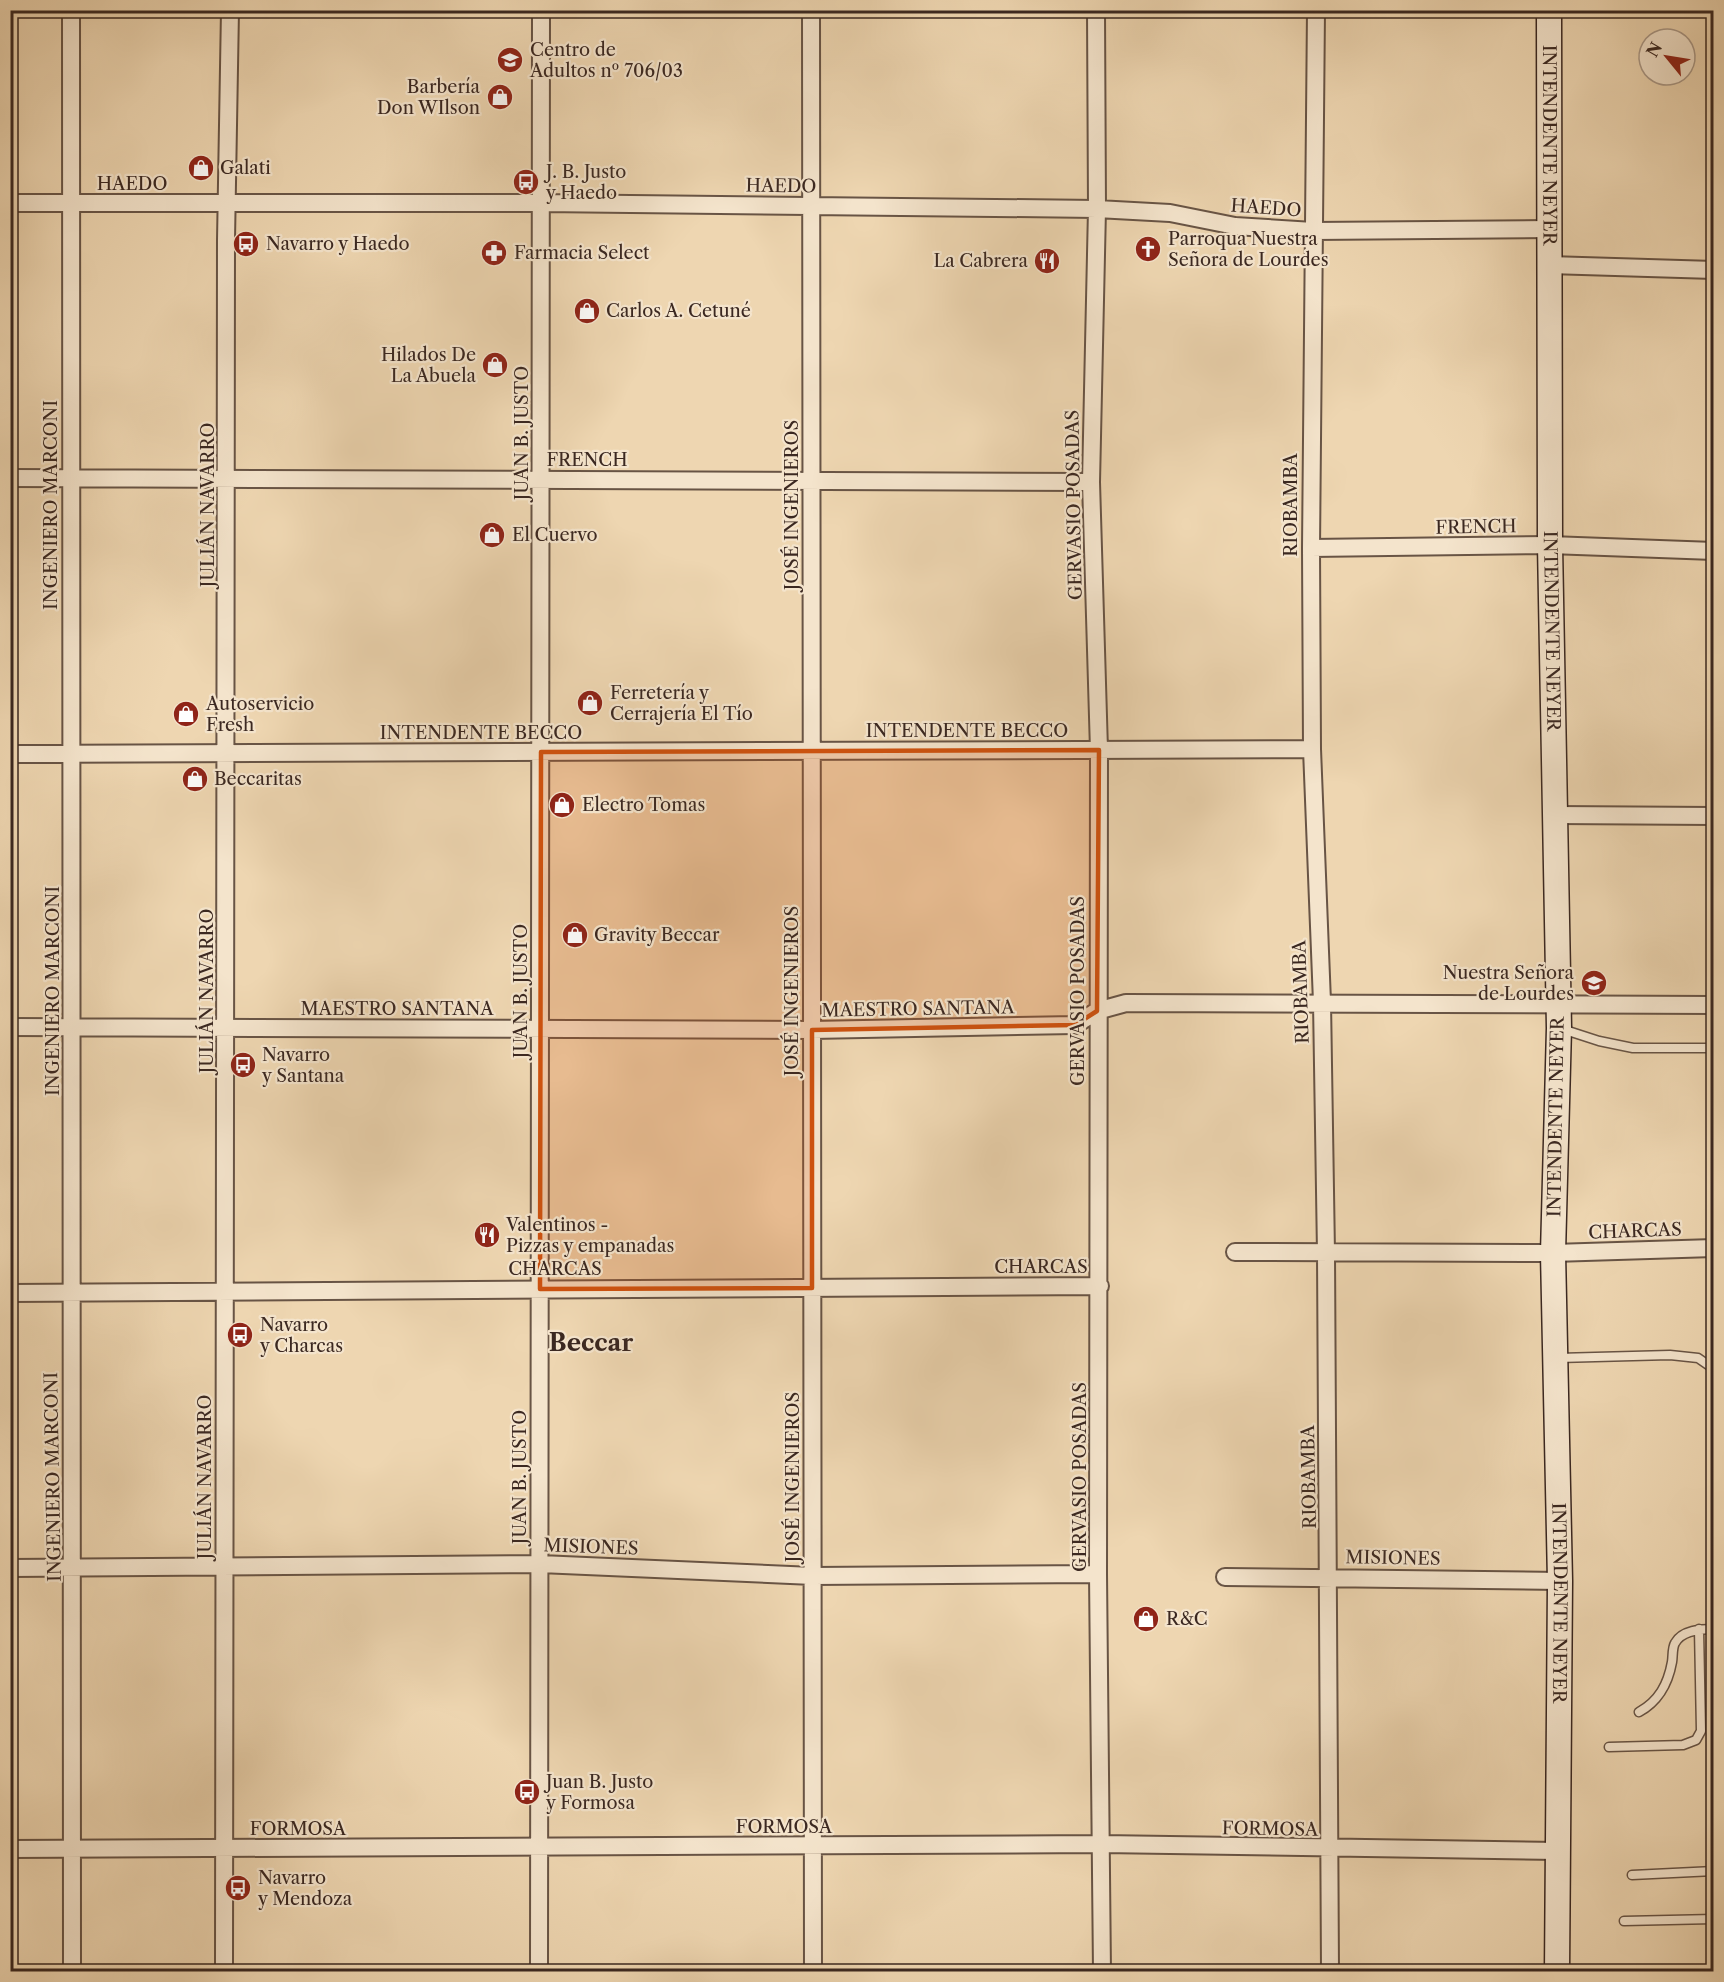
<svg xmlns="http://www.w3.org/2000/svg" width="1724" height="1982" viewBox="0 0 1724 1982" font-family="'Libre Caslon Text',serif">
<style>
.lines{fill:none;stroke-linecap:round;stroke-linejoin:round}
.lane-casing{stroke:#685445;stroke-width:11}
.street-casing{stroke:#685445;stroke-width:20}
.secondary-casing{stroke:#3b2821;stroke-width:27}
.lane{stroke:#f4e4cc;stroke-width:8}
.street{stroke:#f4e4cc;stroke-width:16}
.secondary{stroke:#f4e4cc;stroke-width:24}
.marked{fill:#ce520f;fill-opacity:0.2;stroke:#ce520f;stroke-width:4.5;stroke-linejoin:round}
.labels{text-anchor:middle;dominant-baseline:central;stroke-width:4.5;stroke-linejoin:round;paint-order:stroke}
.poi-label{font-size:18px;fill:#3b2821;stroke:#f4e4cc;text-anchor:start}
.street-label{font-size:18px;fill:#3b2821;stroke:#f4e4cc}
.district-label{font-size:24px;font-weight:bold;fill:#3b2821;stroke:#f4e4cc}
</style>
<rect width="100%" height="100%" fill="#eed6b1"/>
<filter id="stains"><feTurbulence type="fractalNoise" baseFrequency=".00333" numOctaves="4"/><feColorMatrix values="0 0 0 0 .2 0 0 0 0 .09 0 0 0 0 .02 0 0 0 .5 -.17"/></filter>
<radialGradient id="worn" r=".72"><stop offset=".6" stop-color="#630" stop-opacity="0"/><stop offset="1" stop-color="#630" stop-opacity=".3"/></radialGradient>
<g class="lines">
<g class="lane-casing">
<path id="lane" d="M1562,1029L1599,1041L1633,1048H1714
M1558,1358L1670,1355L1698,1358L1714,1369
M1639,1712C1659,1701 1668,1684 1672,1662C1673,1657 1672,1648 1675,1643C1682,1630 1701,1629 1714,1629
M1609,1747L1683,1745L1696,1740L1701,1731L1699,1629
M1632,1875L1714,1871
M1624,1921L1714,1919"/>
</g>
<g class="street-casing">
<path id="street" d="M71,10L72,1972
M811,10L813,1972
M1096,10L1097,209L1091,482L1099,750L1098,1574L1102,1972
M1316,10L1311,548L1312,749L1322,1002L1326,1253L1330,1972
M10,203H542L1097,209L1170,213L1235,226L1313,231L1549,229
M1549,265L1714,270
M10,478L1091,482
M1311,548L1550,545L1714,551
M10,754L1312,749
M1555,815L1714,816
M10,1027L812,1030L1075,1025L1097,1011L1126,1003L1714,1005
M1235,1252L1553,1253L1714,1248
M10,1293L1100,1286
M10,1568L540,1564L813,1576L1098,1574
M1225,1577L1560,1581
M10,1849L1102,1844L1557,1851
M224,1972L226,240L230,10
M539,1972L541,10"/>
</g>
<g class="secondary-casing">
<g id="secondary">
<path id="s1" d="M1549,10L1550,545L1559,1028L1553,1253L1560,1581L1557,1972"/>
</g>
</g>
<use href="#lane" class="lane"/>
<use href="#street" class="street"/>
<use href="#secondary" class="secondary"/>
</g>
<path class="marked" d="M1099,750L1097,1011L1075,1025L812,1030V1288L540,1289L541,752Z"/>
<defs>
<g id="school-disc" transform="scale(1.35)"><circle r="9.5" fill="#8f2418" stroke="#f4e4cc"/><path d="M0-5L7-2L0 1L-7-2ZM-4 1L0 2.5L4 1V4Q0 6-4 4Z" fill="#fff"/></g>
<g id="shop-disc" transform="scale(1.35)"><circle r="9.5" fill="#8f2418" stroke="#f4e4cc"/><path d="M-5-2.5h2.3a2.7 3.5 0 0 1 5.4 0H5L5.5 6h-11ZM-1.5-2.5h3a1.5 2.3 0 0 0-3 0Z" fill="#fff"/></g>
<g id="bus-disc" transform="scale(1.35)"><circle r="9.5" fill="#8f2418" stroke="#f4e4cc"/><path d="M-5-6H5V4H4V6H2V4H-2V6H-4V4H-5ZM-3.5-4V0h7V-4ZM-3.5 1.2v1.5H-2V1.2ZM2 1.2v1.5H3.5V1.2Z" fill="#fff"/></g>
<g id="church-disc" transform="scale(1.35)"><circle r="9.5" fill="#8f2418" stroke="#f4e4cc"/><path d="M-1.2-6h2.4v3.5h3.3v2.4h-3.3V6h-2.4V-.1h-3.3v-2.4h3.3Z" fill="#fff"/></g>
<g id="pharmacy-disc" transform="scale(1.35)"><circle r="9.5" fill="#8f2418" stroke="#f4e4cc"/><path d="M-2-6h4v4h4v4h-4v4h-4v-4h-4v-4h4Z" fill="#fff"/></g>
<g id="restaurant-disc" transform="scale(1.35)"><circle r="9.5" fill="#8f2418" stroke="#f4e4cc"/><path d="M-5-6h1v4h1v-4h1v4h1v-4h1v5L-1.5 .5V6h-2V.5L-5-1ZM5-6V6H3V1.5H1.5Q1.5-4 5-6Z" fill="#fff"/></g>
</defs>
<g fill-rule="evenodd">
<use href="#school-disc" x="510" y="60"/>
<use href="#shop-disc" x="500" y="97"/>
<use href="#shop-disc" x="201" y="168"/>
<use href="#bus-disc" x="526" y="182"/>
<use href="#bus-disc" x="246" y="244"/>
<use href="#church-disc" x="1148" y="249"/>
<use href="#pharmacy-disc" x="494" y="253"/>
<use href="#restaurant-disc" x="1047" y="261"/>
<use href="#shop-disc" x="587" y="311"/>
<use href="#shop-disc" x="495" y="365"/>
<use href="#shop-disc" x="492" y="535"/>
<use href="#shop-disc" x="590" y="703"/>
<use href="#shop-disc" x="186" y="714"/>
<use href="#shop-disc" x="195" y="779"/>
<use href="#shop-disc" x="562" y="805"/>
<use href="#shop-disc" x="575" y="935"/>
<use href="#school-disc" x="1594" y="983"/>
<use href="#bus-disc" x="243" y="1065"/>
<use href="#restaurant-disc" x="487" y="1235"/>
<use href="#bus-disc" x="240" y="1335"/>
<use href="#shop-disc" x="1146" y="1619"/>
<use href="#bus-disc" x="527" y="1792"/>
<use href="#bus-disc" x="238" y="1888"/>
</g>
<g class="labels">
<g class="poi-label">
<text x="530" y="50">Centro de<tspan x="530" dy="21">Adultos nº 706/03</tspan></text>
<text x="480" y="87" text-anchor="end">Barbería<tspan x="480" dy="21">Don WIlson</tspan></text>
<text x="220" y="168">Galati</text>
<text x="546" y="172">J. B. Justo<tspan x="546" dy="21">y Haedo</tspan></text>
<text x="1168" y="239">Parroqua Nuestra<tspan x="1168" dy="21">Señora de Lourdes</tspan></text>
<text x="266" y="244">Navarro y Haedo</text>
<text x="514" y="253">Farmacia Select</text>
<text x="1028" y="261" text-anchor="end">La Cabrera</text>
<text x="606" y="311">Carlos A. Cetuné</text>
<text x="476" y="355" text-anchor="end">Hilados De<tspan x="476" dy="21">La Abuela</tspan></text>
<text x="512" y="535">El Cuervo</text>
<text x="610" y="693">Ferretería y<tspan x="610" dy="21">Cerrajería El Tío</tspan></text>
<text x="206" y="704">Autoservicio<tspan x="206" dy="21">Fresh</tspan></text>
<text x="214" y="779">Beccaritas</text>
<text x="582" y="805">Electro Tomas</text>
<text x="594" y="935">Gravity Beccar</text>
<text x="1574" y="973" text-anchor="end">Nuestra Señora<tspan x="1574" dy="21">de Lourdes</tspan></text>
<text x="262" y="1055">Navarro<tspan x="262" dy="21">y Santana</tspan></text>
<text x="506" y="1225">Valentinos -<tspan x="506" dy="21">Pizzas y empanadas</tspan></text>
<text x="260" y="1325">Navarro<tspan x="260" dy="21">y Charcas</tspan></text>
<text x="1166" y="1619">R&amp;C</text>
<text x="546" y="1782">Juan B. Justo<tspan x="546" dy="21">y Formosa</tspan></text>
<text x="258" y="1878">Navarro<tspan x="258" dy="21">y Mendoza</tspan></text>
</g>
<g class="street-label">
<text stroke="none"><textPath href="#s1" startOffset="135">INTENDENTE NEYER</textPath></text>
<text x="132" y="184">HAEDO</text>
<text transform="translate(781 186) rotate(1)">HAEDO</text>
<text transform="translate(1266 208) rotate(4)">HAEDO</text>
<text transform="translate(522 433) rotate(-90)">JUAN B. JUSTO</text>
<text x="587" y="460">FRENCH</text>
<text transform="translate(51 505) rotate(-90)">INGENIERO MARCONI</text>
<text transform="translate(208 505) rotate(-90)">JULIÁN NAVARRO</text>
<text transform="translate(792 505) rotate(-90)">JOSÉ INGENIEROS</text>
<text transform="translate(1074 505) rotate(-91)">GERVASIO POSADAS</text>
<text transform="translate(1291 505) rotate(-90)">RIOBAMBA</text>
<text transform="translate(1476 527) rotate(-1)">FRENCH</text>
<text stroke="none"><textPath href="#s1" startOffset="621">INTENDENTE NEYER</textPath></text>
<text x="967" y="731">INTENDENTE BECCO</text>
<text x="481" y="733">INTENDENTE BECCO</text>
<text transform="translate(53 991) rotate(-90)">INGENIERO MARCONI</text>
<text transform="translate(207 991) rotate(-90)">JULIÁN NAVARRO</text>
<text transform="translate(521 991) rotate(-90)">JUAN B. JUSTO</text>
<text transform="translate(792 991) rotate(-90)">JOSÉ INGENIEROS</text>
<text transform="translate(1078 991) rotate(-90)">GERVASIO POSADAS</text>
<text transform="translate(1301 992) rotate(-92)">RIOBAMBA</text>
<text x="397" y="1009">MAESTRO SANTANA</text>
<text transform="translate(918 1009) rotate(-1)">MAESTRO SANTANA</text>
<text transform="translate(1556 1117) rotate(-89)">INTENDENTE NEYER</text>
<text transform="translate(1635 1231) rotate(-2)">CHARCAS</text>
<text x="1041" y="1267">CHARCAS</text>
<text x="555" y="1269">CHARCAS</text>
<text transform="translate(53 1477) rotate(-91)">INGENIERO MARCONI</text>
<text transform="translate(205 1477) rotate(-90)">JULIÁN NAVARRO</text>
<text transform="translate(520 1477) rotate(-90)">JUAN B. JUSTO</text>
<text transform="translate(793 1477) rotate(-90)">JOSÉ INGENIEROS</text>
<text transform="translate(1080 1477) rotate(-90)">GERVASIO POSADAS</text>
<text transform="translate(1309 1477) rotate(-91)">RIOBAMBA</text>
<text transform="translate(591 1547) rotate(2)">MISIONES</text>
<text transform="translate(1393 1558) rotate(1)">MISIONES</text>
<text stroke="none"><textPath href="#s1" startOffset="1593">INTENDENTE NEYER</textPath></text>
<text x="784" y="1827">FORMOSA</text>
<text x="298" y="1829">FORMOSA</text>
<text transform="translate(1270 1829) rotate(1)">FORMOSA</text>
</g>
<g class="district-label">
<text x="591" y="1342">Beccar</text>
</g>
</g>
<rect width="1724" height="1982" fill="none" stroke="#eed6b1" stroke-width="36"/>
<rect x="12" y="12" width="1700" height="1958" fill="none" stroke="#3b2821" stroke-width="3"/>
<rect x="18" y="18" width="1688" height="1946" fill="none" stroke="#3b2821" stroke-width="1.5"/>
<g transform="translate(1667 57) rotate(300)"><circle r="28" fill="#f4e4cc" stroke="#aa9988" stroke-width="1.5"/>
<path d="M0-4.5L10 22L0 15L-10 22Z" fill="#8f2418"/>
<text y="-9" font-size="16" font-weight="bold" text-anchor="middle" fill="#3b2821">N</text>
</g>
<rect width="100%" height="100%" filter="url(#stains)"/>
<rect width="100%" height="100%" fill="url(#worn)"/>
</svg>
